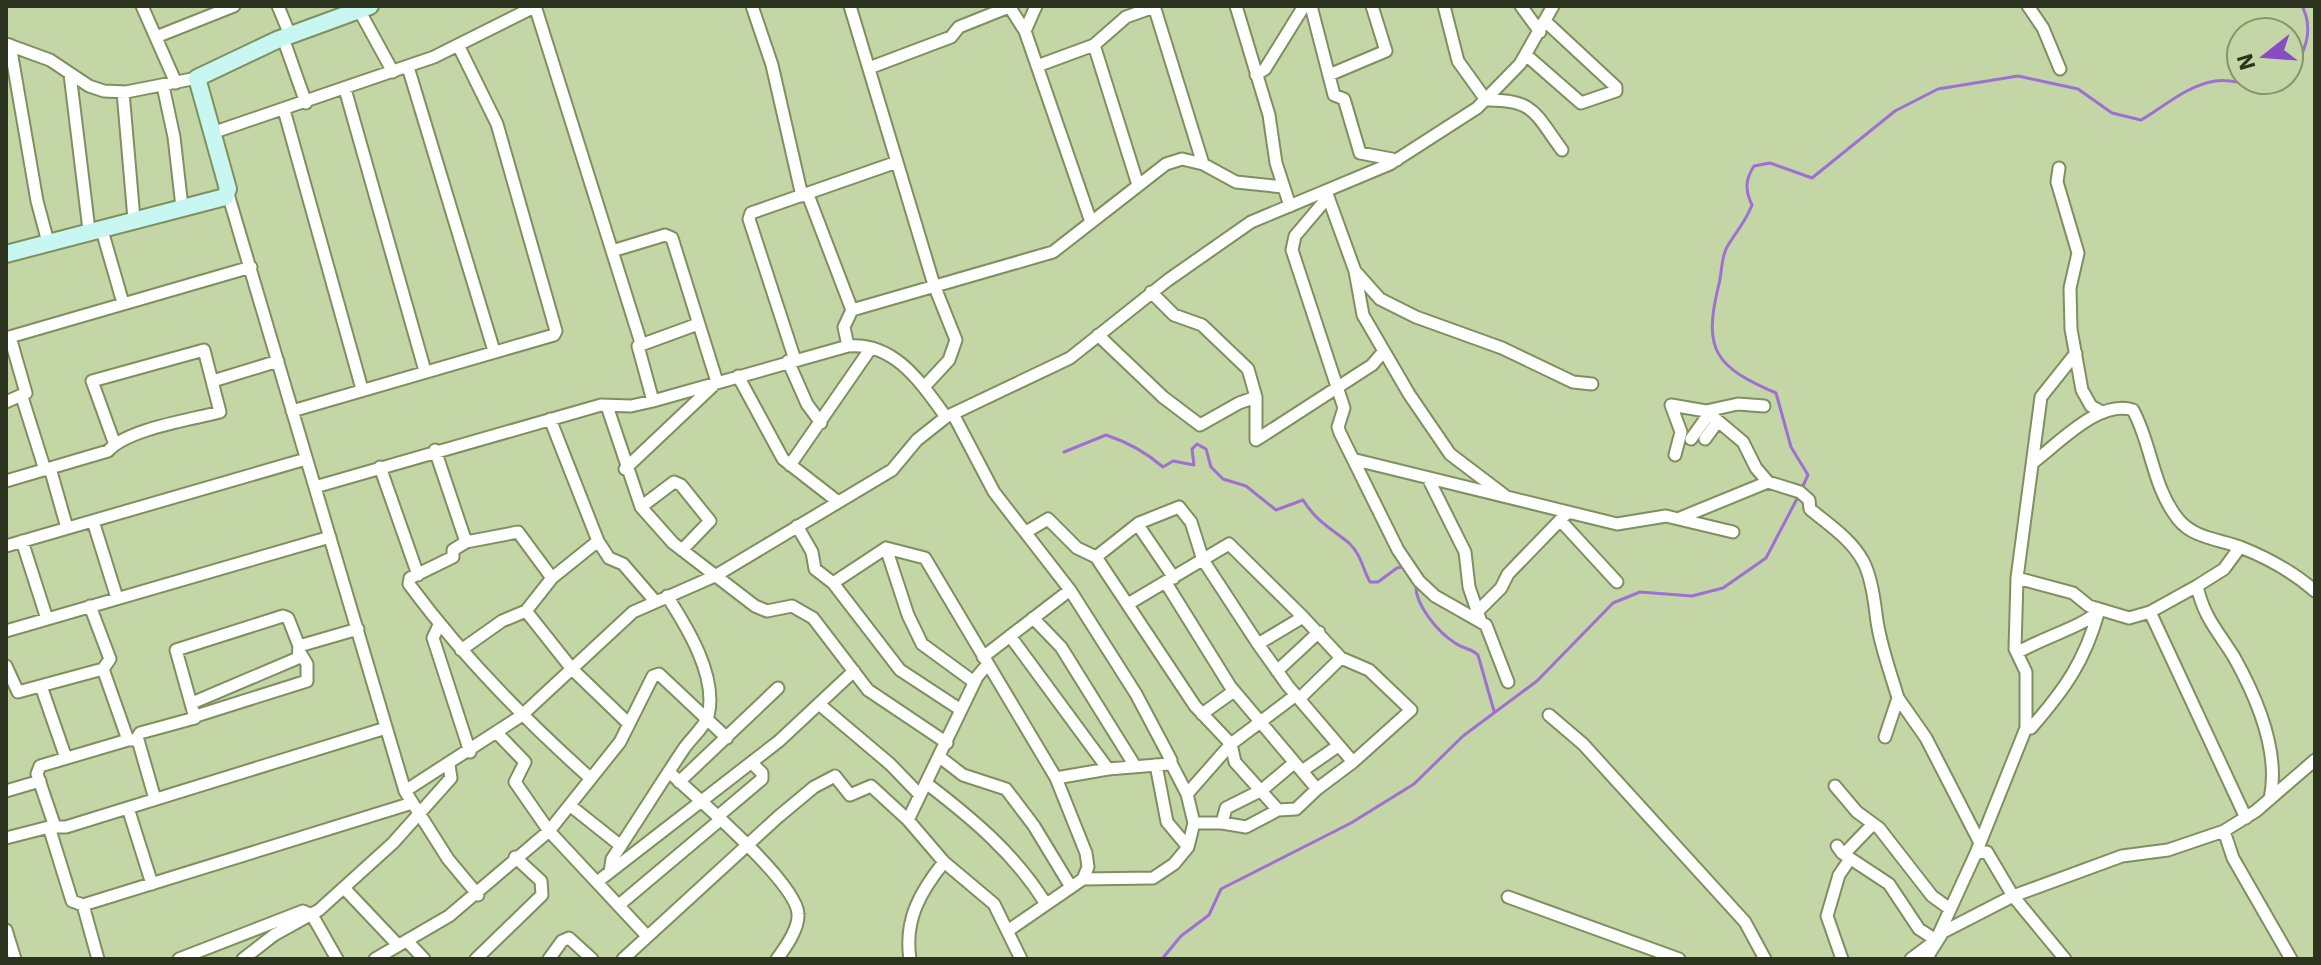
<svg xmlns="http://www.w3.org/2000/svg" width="2321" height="965" viewBox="0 0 2321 965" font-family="'IBM Plex Sans',sans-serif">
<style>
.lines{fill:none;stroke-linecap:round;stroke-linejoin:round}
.stream{stroke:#9d70d2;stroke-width:3}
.street-casing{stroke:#7f8f60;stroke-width:15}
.secondary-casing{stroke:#7f8f60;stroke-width:20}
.street{stroke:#fff;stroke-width:11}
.secondary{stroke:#c8f7f1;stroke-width:16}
</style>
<rect width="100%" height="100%" fill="#c4d6a5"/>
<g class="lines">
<path class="stream" d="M2289,73C2306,54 2314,29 2302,6
M1064,452L1106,435C1127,442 1147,453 1163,467L1173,461L1194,465L1192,449L1197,444L1206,449L1211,467L1223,479L1246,486L1276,510L1303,500C1318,523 1328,526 1349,543C1361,554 1363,570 1370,582H1378L1397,568L1402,567L1416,584C1414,604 1438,632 1455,643C1463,649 1471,648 1478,655L1494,711
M1802,488L1808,475L1791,447L1776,393C1716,367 1702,351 1719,284C1722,273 1721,257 1727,247C1736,231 1744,225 1752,205C1745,190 1745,180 1754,166L1770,163L1812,178L1895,111L1938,89L2018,76L2078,89L2112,113L2141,120C2165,106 2186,86 2215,81C2236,77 2251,91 2278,80
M1162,959L1181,936L1209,915L1221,889L1351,823L1414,784L1463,736L1537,681L1613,603L1640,592L1692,596L1723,588L1766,558L1799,495"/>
<g class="street-casing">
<path id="street" d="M142,6L176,83
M278,6L290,35
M535,6L641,343
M752,6L772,65L802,196
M850,6L934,285L956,340L949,360L924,387
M1009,6L1025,31L1091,222
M1154,6L1203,164
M1236,6L1269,115L1276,163L1290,206
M1311,6L1334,95L1344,99L1360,153L1397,160
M1444,6L1458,61L1486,100C1535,99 1535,114 1562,150
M1521,6L1540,32
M2028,6L2043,28L2060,69
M359,10L393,72
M1025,31L1036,6
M156,37L234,6
M283,38L306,103
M6,44L50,60L89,86L104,91L126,92L197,78
M10,45L37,201L48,242
M1094,45L1138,185
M1526,55L1581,103L1616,91V87L1546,22
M1037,66L1094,45L1126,17L1154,7
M408,67L494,351
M869,68L951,37L959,27L1009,7
M70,74L89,230
M1256,75L1265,69L1304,6
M1329,75L1386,51L1372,6
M163,86L174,137L182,207
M345,89L425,371
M123,92L134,219
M284,110L362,389
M212,133L434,57L536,6
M2059,168L2057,182L2078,253L2070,288L2071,329L2082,390L2091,406L2102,412
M228,194L405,791L448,859L478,895
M1327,194L1355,271L1363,315L1409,394L1450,454L1504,495
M808,195L852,310
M1328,197L1295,236L1292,250L1344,408L1338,427L1340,433L1398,550L1419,581L1435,596L1486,625L1508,682
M101,227L123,303
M612,251L665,235L672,238L717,382L625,469
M1355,271L1380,299L1416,317L1502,348L1573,382L1592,384
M1151,292L1174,315L1202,325L1248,369L1256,397V440L1372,365L1384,351
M1098,335L1163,397L1200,425L1239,403L1256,397
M6,338L251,267
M848,346L844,327L852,310L1053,252L1166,164L1182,159L1203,164L1236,182L1283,187
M795,360L749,219L751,213L897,162
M788,361L807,404L821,423
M738,376L783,459L837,501
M213,381L278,361
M22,397L45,470
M653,401L638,346L698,324
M6,402L26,393L10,337
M607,406L641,507L673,543L755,606L767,611L792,606L813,618L868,690L947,743
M1764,406L1738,404L1706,411L1743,442L1756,468L1768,482
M292,411L554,335L556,331L497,124L458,45
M953,414L994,492L1070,590L1136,694L1171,760L1169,764L1108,769L1056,778
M550,419L598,541L609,558L623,564L655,601
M1691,439L1709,414
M1705,439L1718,421
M435,450L466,542L518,532L552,578
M1675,455L1681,432L1671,405L1706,411
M1356,460L1617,524L1666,516L1733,532
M2035,461C2060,442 2100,399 2133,410C2152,445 2152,486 2178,519C2193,538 2218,539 2240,547C2268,558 2292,571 2315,591
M790,465L871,348
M380,467L418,575
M50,468L67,528
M1428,478L1465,552L1469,587L1480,619
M6,481L108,451C127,429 190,420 220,412L204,350L92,381L114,442
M315,487L601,405L631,406L653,401L848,346C895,342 921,383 946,417
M641,507L674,482L681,485L710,521L682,550
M1680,518L1768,482L1800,492L1809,500L1810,509C1829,525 1851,539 1863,561C1871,576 1874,597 1876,614C1879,642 1890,671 1898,698
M1560,520L1617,582
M93,521L117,598
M1138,525L1174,578
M797,526L812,552L815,569L833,583L900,670L961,710
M1026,532L1048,519L1077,548L1096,557L1195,706L1231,744L1235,762L1278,810L1246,827L1222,823
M22,541L47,619
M466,542L453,550V557L410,578L409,584C462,656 523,718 589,777
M6,546L306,459
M886,548L908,615L922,644L974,682
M1096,557L1139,523L1179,507L1191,522L1203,560L1258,644L1288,686L1353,762L1317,789L1230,686L1166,583
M2017,578L2073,593L2089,606L2129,618L2150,612L2197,586L2224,569L2240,547
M833,583L886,548L925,558L1056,778L1086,853L1088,867L1083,879L1009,930
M2197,586C2204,618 2218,631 2234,657C2257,698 2280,753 2270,799
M1128,604L1229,544L1303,617
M526,611L572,669L629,724
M1478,611L1501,588L1508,574L1568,512
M2150,612L2246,818
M1033,618L1061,647L1135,766
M439,625L433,638L470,752
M6,631L330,537
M1010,636L1108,769
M1258,644L1303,617L1341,658L1369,670L1411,710L1353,762
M299,646L358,629
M461,650L502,621L526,611L552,578L598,541
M2017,653C2039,639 2084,626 2099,611
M983,657L1070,590
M6,666L18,692L103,669L110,659L90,606
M103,669L128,740
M1277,671L1319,632
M41,686L66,758
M1299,699L1341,658
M819,704L890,764L919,794
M1202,714L1234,691
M1549,715L1583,744L1745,922L1765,959
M196,716L307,681V664L301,654
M2026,728H2031C2065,689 2085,661 2099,610
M497,733L525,762L515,782L549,831L647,936
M1885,737L1898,698L1926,738L1979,841
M137,738L140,733L195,718L176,650L283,616L288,618L299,646L298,658L192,703
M941,758L963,775L1006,789L1034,826L1071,887
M1156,765L1167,822L1188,847
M1302,771L1338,746
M669,772C695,796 797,883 798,914C799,929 785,948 777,959
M679,782L778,688
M926,783C973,819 1015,854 1046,904
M1835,786L1857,812L1879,828L1932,896L1950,909
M6,791L40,781
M405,791L521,716L633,612L715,576L892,470L917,440L946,417L1070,358L1168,280L1251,222L1390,164L1477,108L1520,64L1553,6
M1187,794L1231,744L1296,695
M572,807L621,846
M128,808L152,884
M1278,810L1296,809L1317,789
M717,817L762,779V773L752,763
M908,820L977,677L987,665
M1194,823H1222L1226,808L1262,790L1294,763
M49,827L72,901L83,905L409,804
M55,827L37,774L40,766L128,740H138L155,799
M2224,831L2233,858L2291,959
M6,838L49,827H66L386,728
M1837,846L1842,853L1889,884L1919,929L1936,940
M1976,853L2026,728V672L2015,649L2017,578L2041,397L2076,353
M1844,854L1873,824
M610,872L612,859C636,823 659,786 683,750C689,740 705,727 708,716C718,677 687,627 667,596
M1083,879L1153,878L1174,864L1188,847L1194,823L1187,794L1171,763
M597,882L779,741L854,671
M344,888L397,944
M1508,897L1679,959
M83,905L98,959
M619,905L720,820
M6,930L15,959
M1938,936L1976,853L1987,852L2013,896L2065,959
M408,942L424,959
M179,959L303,911L312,915L337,959
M243,959L274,935L319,910L393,843L451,778L449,765
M375,959L449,916L549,831L620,742L653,676L659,674L727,738
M476,959L542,895L541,881L515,857
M549,959L562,941L569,938L592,959
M623,959L778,817L814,787L835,776L850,795L871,786L908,820L944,862L994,904L1021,959
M910,959C904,920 920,892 944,862
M1842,959L1827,916L1839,875L1850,859
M1911,959L1931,944
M1926,959L1943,932L2013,896L2122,856L2168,850L2224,831L2256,811L2315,760"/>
</g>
<g class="secondary-casing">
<path id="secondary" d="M6,254L225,197L228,189L197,78L277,40L370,6"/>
</g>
<use href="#street" class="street"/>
<use href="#secondary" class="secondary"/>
</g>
<rect width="2321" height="965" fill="none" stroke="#2c331f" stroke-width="16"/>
<g transform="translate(2265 56) rotate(253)"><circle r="38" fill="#c4d6a5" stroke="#87956f" stroke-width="2"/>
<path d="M0-6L14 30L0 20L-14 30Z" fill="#884dc4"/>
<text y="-12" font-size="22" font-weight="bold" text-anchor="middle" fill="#2c331f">N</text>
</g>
</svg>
